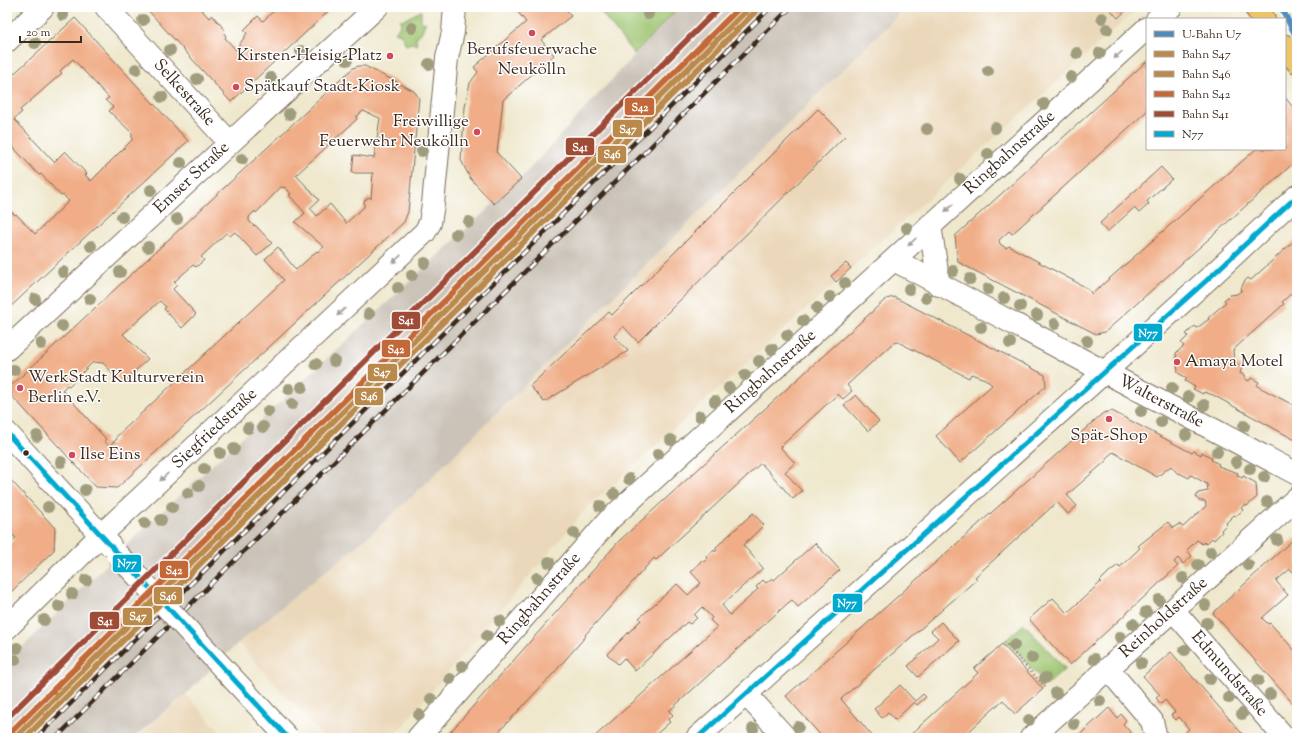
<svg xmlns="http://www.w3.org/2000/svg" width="1304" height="745" viewBox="0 0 1304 745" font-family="'Sorts Mill Goudy',serif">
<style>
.built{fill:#ebd8ba}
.industrial{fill:#cbc3b8}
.green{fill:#9dc470;stroke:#6c7747}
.building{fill:#f0ad87;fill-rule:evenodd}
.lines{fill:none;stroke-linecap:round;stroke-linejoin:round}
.minor-casing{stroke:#7a6c5b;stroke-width:24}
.major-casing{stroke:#7a6c5b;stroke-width:24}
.path{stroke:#7a6c5b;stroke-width:2.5;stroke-dasharray:1 3;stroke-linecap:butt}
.minor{stroke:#fff;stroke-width:22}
.major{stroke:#ecc569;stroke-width:22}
.rail-casing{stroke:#3b2a1e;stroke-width:4.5}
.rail{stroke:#fff;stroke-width:3;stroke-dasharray:9;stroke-linecap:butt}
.minor-bridge-casing{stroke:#7a6c5b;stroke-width:24;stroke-linecap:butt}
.minor-bridge{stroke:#fff;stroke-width:22}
.bus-1-casing{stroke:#fff;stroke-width:8}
.bus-1{stroke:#00a9ce;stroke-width:5}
.rail-1-casing{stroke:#fff;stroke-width:9}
.rail-2-casing{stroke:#fff;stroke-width:9}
.rail-3-casing{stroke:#fff;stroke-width:9}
.rail-4-casing{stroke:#fff;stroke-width:9}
.rail-1{stroke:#ba8a4d;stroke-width:6}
.rail-2{stroke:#ba8a4d;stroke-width:6}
.rail-3{stroke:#c36939;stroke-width:6}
.rail-4{stroke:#9f4c37;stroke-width:6}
.metro-1-casing{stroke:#fff;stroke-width:9}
.metro-1{stroke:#528dba;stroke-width:6}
.tree{fill:#9f9d7d}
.oneway{fill:#a79f9a}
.poi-dot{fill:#d1495b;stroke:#fff;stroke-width:1.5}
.bus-dot{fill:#3b2a1e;stroke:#fff;stroke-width:1.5}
.labels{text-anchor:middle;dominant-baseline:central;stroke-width:3;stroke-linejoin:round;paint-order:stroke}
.poi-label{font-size:17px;fill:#3b2a1e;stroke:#fff;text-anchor:start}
.street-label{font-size:17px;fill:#3b2a1e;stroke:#fff}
.line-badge{stroke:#fff;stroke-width:1.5}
.badge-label{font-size:11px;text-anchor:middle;font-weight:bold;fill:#fff}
</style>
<rect width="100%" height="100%" fill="#fff"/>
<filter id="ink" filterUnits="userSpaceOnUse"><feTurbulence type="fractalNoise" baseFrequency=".025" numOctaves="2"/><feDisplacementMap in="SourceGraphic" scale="8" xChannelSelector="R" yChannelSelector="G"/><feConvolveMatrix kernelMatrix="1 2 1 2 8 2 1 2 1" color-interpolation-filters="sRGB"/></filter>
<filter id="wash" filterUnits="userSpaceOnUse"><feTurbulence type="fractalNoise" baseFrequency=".012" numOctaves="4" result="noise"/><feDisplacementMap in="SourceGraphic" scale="16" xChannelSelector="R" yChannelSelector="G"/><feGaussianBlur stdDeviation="0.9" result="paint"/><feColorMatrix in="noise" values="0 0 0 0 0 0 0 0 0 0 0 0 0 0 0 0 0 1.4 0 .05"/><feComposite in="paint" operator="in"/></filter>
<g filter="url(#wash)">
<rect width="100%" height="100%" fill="#efe8cd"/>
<path class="built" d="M906,7H1139L586,509L392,738H324L238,643L370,535L421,488Z
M186,694L225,738H137Z"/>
<path class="industrial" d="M679,7H906L421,488L370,535L238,643L186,694L133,738H7V662L138,534L520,179Z"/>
<path class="green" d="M597,7H679L634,54Z
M421,11V23L426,22L421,33L416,37L417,45L412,43L406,45L401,34L394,32L401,25L400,20C409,19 413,14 421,11Z
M1024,624L1065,669L1047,685L1006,640Z"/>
<g id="blocks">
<path class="building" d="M145,7H199L209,18L212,15L225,30L223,32L226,36L225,38L236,50L247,33L244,30L258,16L263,21L278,7H333L231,102Z
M514,7H564L571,16L541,40L554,55L503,100L497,153L521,179L494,204L470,178L461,160L465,107L470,83L478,72L474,67L526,22Z
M1108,7H1130L1118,18Z
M75,18L188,141L7,310V208L15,215L16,214L35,234L69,201L63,195L61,196L41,174L39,175L12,146L14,144L7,136V80ZM73,59L109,98L105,100L113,107L109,111L132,133V140L91,181L85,175L87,174L65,151L54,162L14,119L22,112L20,110L62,73L60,71Z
M1147,61V111L1012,234L1009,231L999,240L1000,244L1006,248L1009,246L1087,288L1092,294L1256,149H1285V97L1297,113V160L1105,332L1096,334L958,262L955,236Z
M359,66H365L414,91L419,98L408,212L404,222L117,488L96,487L11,395V386L353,68ZM363,111L380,118L374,158L354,155L352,173H373L371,199L369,197L364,201V207L346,223L330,204L317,216L310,208L319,200L296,175L357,119L356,117ZM281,187L286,188L291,194L289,195L305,213L295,222L324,247L318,252L317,251L296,270L278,247L265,259L284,280L116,437L117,439L109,446L104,441L106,439L62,390L67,385L69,386L93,362L103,363L122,383L134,372L148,359L123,334L160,301L166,307L164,309L182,328L196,314L173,289L177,285L174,282L193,265L196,267L204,260L201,257L226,233L230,236L235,232L257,256L272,243L255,225L254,226L249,221V217L255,211L256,213Z
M818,109L845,136L638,342L623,326L614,336L628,351L544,402L530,386L609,312L612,315Z
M1161,167L1172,179L1147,201L1149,204L1139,213L1134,208L1107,232L1100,223Z
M1297,238V288L1282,302L1284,304L1233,350L1234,363L1242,367L1240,373L1245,376V379L1249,381L1251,378L1259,382L1257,386L1297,407V441L1213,395L1204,392L1203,394L1193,389L1195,387L1185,381L1187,378L1178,373L1176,353L1184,346L1181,343L1188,336L1186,334L1195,326L1197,328L1209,319L1208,318L1226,302L1224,300L1230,295L1237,294L1242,290L1241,289L1244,282L1248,278L1251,280Z
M846,263L851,268L836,282L831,276Z
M894,297L1045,375L1046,386L960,463L936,436L992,385L985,379L971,374L969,378L898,342L893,343L847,385L852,391L843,399L838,394L780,447L795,463L785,472L802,491L793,499L761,463L656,560L654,558L585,635L586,636L552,675L493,738H445L619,541L886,299Z
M856,395L879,421L868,431L844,405Z
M1112,411L1192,453L1194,451L1201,455L1202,452L1212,458L1211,460L1219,464L1218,466L1238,473L1237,475L1242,478L1243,476L1256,483L1257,497L1247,506L1245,505L1241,508L1243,510L1236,516L1234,515L1226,523L1227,524L1221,530L1222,532L1214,540L1212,538L1206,544L1204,542L1202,544L1197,540L1187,550L1192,556L1183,564L1178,558L1174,562L1178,566L1070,665L1029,619L1053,598L1067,613L1101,582L1100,581L1109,572L1118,565L1120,567L1140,548L1138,546L1168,522L1173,528L1179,524L1183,527L1206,506L1205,501H1199L1196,497L1198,493L1208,491L1207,484L1191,475L1189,478L1179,473L1178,474L1171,466L1157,477L1113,452L1106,458L1107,460L1067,495L1077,506L1068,514L1057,502L975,577L977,579L841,699L874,738H823L786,696L1103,413Z
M7,476L55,528L54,550L7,596V546L16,538L7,531Z
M753,513L764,525L743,545L763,568L722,605L730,615L758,589L756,587L763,580L766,583L772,578L774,580L815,543L840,570L798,607L792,600L788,603L669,711L673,715L668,720L670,722L652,738H593L717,627L710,620L712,618L702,607L694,615L697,618L690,624L687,622L635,671L624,658L618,664L607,654L641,620L639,618L677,584L688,595L701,583L691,572L702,560L704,562L707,559L706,557L714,550L715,552L717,550L715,548Z
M1297,536V576L1290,569L1276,581L1288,595L1262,618L1268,624L1270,623L1297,653V708L1213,613Z
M941,622L959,641L918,677L908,666L938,638L931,631Z
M1002,644L1043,689L1015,714L1003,700L962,738H907L978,673L974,669Z
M1171,652L1197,682L1246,738H1197L1194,735L1191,738L1186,732L1189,729L1179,717L1176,720L1171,715L1175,712L1165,700L1161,704L1156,698L1160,695L1143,676Z
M900,685L915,701L923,694L926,697L917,705L914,702L895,720L888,712L882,718L874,709Z
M1109,708L1117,718L1121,714L1126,720L1123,724L1132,734L1128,738H1076Z"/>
</g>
</g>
<g filter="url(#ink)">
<use href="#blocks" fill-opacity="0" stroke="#7a6c5b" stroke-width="1"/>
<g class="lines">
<g class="minor-casing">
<path id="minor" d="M106,7L230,143
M1157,19L1171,7
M7,41L43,7
M930,225L939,285
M894,260L1297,474
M7,349L377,7
M7,433L110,545
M1173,610L1285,738
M7,628L101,535L425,232L430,223L433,204L447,58L453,32L455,7
M1108,669L1152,721L1156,738
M746,694L786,738
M418,738L609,520L1147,28
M697,738L1207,280L1297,196
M1031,738L1297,498"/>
</g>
<g class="major-casing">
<path id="major" d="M1255,7L1264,19
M1285,46L1297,62"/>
</g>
<path class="path" d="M1004,642L1045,687"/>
<use href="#minor" class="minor"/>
<use href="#major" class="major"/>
<g class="rail-casing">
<path id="rail" d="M36,738L771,7
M56,738L791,7"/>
</g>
<use href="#rail" class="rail"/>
<g class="minor-bridge-casing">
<path id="minor-bridge" d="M117,554L288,738"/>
</g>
<use href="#minor-bridge" class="minor-bridge"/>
<g class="bus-1-casing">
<path id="bus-1" d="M7,433L288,738
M697,738L1207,280L1297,196"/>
</g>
<use href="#bus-1" class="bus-1"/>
<g class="rail-1-casing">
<path id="rail-1" d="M15,738L750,7"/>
</g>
<g class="rail-2-casing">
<path id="rail-2" d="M25,738L755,12"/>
</g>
<g class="rail-3-casing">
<path id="rail-3" d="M10,733L740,7"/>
</g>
<g class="rail-4-casing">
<path id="rail-4" d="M7,718L720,7"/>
</g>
<use href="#rail-1" class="rail-1"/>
<use href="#rail-2" class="rail-2"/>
<use href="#rail-3" class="rail-3"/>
<use href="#rail-4" class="rail-4"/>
<g class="metro-1-casing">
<path id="metro-1" d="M1281,7L1297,38"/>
</g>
<use href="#metro-1" class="metro-1"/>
</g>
<g class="tree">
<circle cx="648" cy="14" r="6"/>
<circle cx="63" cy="15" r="6"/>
<circle cx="1102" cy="18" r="6"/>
<circle cx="143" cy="20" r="6"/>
<circle cx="412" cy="28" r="6"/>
<circle cx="1107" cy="29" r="6"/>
<circle cx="35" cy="43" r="6"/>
<circle cx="170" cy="50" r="6"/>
<circle cx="301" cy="51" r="6"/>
<circle cx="1077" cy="53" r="6"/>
<circle cx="1100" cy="53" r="6"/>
<circle cx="347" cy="60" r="6"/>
<circle cx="429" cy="64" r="6"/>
<circle cx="136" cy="69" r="6"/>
<circle cx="988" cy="71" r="6"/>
<circle cx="1071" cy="77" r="6"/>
<circle cx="271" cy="78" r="6"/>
<circle cx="197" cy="79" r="6"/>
<circle cx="162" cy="97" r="6"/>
<circle cx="1044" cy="104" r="6"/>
<circle cx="289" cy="114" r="6"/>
<circle cx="995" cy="128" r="6"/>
<circle cx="927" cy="129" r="6"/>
<circle cx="422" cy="151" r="6"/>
<circle cx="988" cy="154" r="6"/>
<circle cx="242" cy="159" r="6"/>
<circle cx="181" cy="163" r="6"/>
<circle cx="960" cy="179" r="6"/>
<circle cx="151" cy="190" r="6"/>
<circle cx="122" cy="217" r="6"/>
<circle cx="177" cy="219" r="6"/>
<circle cx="469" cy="222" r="6"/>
<circle cx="907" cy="228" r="6"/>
<circle cx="456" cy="234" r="6"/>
<circle cx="91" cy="246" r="6"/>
<circle cx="148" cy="247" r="6"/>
<circle cx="425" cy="263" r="6"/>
<circle cx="953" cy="271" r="6"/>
<circle cx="63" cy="272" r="6"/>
<circle cx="120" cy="272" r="6"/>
<circle cx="412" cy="275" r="6"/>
<circle cx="970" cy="279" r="6"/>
<circle cx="845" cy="283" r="6"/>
<circle cx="398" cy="288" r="6"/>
<circle cx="909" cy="289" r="6"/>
<circle cx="988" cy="289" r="6"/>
<circle cx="830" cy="297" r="6"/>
<circle cx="926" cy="298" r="6"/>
<circle cx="1004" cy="298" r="6"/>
<circle cx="35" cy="299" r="6"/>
<circle cx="90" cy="299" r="6"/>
<circle cx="1020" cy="306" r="6"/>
<circle cx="817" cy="308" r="6"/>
<circle cx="369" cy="314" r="6"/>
<circle cx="1037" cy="315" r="6"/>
<circle cx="803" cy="321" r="6"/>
<circle cx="1055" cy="324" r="6"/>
<circle cx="62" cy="326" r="6"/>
<circle cx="981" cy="327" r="6"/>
<circle cx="787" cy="335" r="6"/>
<circle cx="1087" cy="341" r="6"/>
<circle cx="1010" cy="343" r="6"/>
<circle cx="41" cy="344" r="6"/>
<circle cx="772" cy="349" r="6"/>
<circle cx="334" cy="361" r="6"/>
<circle cx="759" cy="361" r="6"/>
<circle cx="316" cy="364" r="6"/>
<circle cx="14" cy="370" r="6"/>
<circle cx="745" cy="375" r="6"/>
<circle cx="302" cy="387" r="6"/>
<circle cx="729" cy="388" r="6"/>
<circle cx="1172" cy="388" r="6"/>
<circle cx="289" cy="389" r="6"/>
<circle cx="1188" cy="397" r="6"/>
<circle cx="715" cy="401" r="6"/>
<circle cx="292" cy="404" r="6"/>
<circle cx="1204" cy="405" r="6"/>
<circle cx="268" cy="411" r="6"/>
<circle cx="1141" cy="411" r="6"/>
<circle cx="700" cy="416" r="6"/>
<circle cx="1161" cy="422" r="6"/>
<circle cx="1244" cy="426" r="6"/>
<circle cx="263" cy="427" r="6"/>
<circle cx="248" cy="428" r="6"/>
<circle cx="1186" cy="435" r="6"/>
<circle cx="37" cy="436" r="6"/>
<circle cx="671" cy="440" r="6"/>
<circle cx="234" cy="449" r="6"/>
<circle cx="1217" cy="452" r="6"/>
<circle cx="220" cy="453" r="6"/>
<circle cx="658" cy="454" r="6"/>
<circle cx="61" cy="462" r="6"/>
<circle cx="1236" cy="462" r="6"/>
<circle cx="204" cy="469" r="6"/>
<circle cx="1250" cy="469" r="6"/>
<circle cx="1264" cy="477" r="6"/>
<circle cx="629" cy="479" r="6"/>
<circle cx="199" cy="486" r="6"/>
<circle cx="85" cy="490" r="6"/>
<circle cx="188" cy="493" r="6"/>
<circle cx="614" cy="494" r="6"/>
<circle cx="1267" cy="502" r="6"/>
<circle cx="600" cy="506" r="6"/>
<circle cx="48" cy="507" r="6"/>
<circle cx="172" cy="507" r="6"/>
<circle cx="161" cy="520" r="6"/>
<circle cx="145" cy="523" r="6"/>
<circle cx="574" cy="533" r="6"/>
<circle cx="1277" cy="540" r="6"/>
<circle cx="1211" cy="552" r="6"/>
<circle cx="549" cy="562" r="6"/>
<circle cx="1198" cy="565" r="6"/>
<circle cx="1248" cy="565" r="6"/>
<circle cx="537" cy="578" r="6"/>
<circle cx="1183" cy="578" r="6"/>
<circle cx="86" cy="580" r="6"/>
<circle cx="72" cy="594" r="6"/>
<circle cx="1159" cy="600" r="6"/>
<circle cx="1205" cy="605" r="6"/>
<circle cx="59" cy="606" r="6"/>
<circle cx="1146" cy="612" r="6"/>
<circle cx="44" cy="620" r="6"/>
<circle cx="500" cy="621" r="6"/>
<circle cx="1207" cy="623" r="6"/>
<circle cx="1133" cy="624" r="6"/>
<circle cx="487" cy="636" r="6"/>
<circle cx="1120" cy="637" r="6"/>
<circle cx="1014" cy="645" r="6"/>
<circle cx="17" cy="648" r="6"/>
<circle cx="1185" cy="650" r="6"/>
<circle cx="1032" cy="658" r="6"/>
<circle cx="1094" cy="659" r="6"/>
<circle cx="15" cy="660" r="6"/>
<circle cx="1141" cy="663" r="6"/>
<circle cx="462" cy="666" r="6"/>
<circle cx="1045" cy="678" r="6"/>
<circle cx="450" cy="679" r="6"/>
<circle cx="1210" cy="679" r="6"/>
<circle cx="1258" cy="680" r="6"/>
<circle cx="1056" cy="693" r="6"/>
<circle cx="1270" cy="694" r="6"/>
<circle cx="1229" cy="698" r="6"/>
<circle cx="431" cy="699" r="6"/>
<circle cx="1100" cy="701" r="6"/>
<circle cx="1242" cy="714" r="6"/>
<circle cx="419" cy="715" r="6"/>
<circle cx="1029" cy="720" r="6"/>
<circle cx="1074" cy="724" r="6"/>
<circle cx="798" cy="727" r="6"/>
<circle cx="753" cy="729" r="6"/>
</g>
<defs><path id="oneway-solid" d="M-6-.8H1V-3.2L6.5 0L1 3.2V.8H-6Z"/></defs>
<g class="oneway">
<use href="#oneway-solid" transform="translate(1118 55) rotate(138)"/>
<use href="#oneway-solid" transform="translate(949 208) rotate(138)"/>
<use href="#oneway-solid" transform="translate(912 242) rotate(136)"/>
<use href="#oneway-solid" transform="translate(397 259) rotate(137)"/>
<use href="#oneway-solid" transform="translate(341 312) rotate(137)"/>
<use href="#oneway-solid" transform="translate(164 477) rotate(137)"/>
</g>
</g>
<g class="poi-dot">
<circle cx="532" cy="33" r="4"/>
<circle cx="390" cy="56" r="4"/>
<circle cx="236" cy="87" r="4"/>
<circle cx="477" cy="132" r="4"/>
<circle cx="1177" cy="362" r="4"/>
<circle cx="20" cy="388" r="4"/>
<circle cx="1109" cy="419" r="4"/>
<circle cx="72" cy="455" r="4"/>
</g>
<circle class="bus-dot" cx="26" cy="453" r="3.5"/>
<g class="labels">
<g class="poi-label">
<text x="532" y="50" text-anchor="middle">Berufsfeuerwache<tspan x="532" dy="20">Neukölln</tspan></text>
<text x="382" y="56" text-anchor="end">Kirsten-Heisig-Platz</text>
<text x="244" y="87">Spätkauf Stadt-Kiosk</text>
<text x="469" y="122" text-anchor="end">Freiwillige<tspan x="469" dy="20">Feuerwehr Neukölln</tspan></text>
<text x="1185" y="362">Amaya Motel</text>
<text x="28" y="378">WerkStadt Kulturverein<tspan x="28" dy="20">Berlin e.V.</tspan></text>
<text x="1109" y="436" text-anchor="middle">Spät-Shop</text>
<text x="80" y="455">Ilse Eins</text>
</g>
<g class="street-label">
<text transform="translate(184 93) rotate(48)">Selkestraße</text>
<text transform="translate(1010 153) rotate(-42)">Ringbahnstraße</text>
<text transform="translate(192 178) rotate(-43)">Emser Straße</text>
<text transform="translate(771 372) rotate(-42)">Ringbahnstraße</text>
<text transform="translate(1161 402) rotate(28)">Walterstraße</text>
<text transform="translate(215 429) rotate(-43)">Siegfriedstraße</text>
<text transform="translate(540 599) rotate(-49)">Ringbahnstraße</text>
<text transform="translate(1164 618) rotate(-42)">Reinholdstraße</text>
<text transform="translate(1229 674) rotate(49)">Edmundstraße</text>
</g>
</g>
<g class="line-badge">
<rect x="624" y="97" width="31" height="19" rx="4" fill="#c36939"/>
<rect x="612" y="119" width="31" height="19" rx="4" fill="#ba8a4d"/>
<rect x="565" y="137" width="30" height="19" rx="4" fill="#9f4c37"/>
<rect x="597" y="145" width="30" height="19" rx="4" fill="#ba8a4d"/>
<rect x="391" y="311" width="30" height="19" rx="4" fill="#9f4c37"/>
<rect x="1133" y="323" width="30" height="19" rx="4" fill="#00a9ce"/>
<rect x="381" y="339" width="30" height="19" rx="4" fill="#c36939"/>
<rect x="367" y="363" width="31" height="19" rx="4" fill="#ba8a4d"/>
<rect x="354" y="387" width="30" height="19" rx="4" fill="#ba8a4d"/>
<rect x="112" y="554" width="30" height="19" rx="4" fill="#00a9ce"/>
<rect x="159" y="560" width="30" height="19" rx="4" fill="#c36939"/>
<rect x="153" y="586" width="30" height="19" rx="4" fill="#ba8a4d"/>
<rect x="832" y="593" width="31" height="20" rx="4" fill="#00a9ce"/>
<rect x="122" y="607" width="31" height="19" rx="4" fill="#ba8a4d"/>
<rect x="89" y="611" width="31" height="19" rx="4" fill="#9f4c37"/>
</g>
<g class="badge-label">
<text x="640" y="111">S42</text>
<text x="628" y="133">S47</text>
<text x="580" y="151">S41</text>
<text x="612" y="158">S46</text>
<text x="406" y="324">S41</text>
<text x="1148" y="337">N77</text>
<text x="396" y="353">S42</text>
<text x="382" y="376">S47</text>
<text x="369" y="400">S46</text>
<text x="127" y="567">N77</text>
<text x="174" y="574">S42</text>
<text x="168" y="600">S46</text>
<text x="847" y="607">N77</text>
<text x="138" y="620">S47</text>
<text x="105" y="625">S41</text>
</g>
<rect width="1304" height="745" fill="none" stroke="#fff" stroke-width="24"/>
<rect x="1146" y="18" width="140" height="132" fill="#ffffff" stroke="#b1aaa5"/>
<rect x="1154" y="31" width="20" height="6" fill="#528dba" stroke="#b1aaa5"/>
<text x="1182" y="38" font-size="12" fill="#3b2a1e">U-Bahn U7</text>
<rect x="1154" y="51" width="20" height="6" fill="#ba8a4d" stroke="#b1aaa5"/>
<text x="1182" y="58" font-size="12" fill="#3b2a1e">Bahn S47</text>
<rect x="1154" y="71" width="20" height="6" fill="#ba8a4d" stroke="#b1aaa5"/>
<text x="1182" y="78" font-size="12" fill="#3b2a1e">Bahn S46</text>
<rect x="1154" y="91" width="20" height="6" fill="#c36939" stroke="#b1aaa5"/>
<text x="1182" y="98" font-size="12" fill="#3b2a1e">Bahn S42</text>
<rect x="1154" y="111" width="20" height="6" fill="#9f4c37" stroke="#b1aaa5"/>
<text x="1182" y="118" font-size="12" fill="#3b2a1e">Bahn S41</text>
<rect x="1154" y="131" width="20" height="6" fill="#00a9ce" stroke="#b1aaa5"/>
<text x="1182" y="138" font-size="12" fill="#3b2a1e">N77</text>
<path d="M20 36v6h61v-6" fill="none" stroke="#3b2a1e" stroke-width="2"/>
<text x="26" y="36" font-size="12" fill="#3b2a1e" stroke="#ffffff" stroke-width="3" paint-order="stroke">20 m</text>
</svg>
